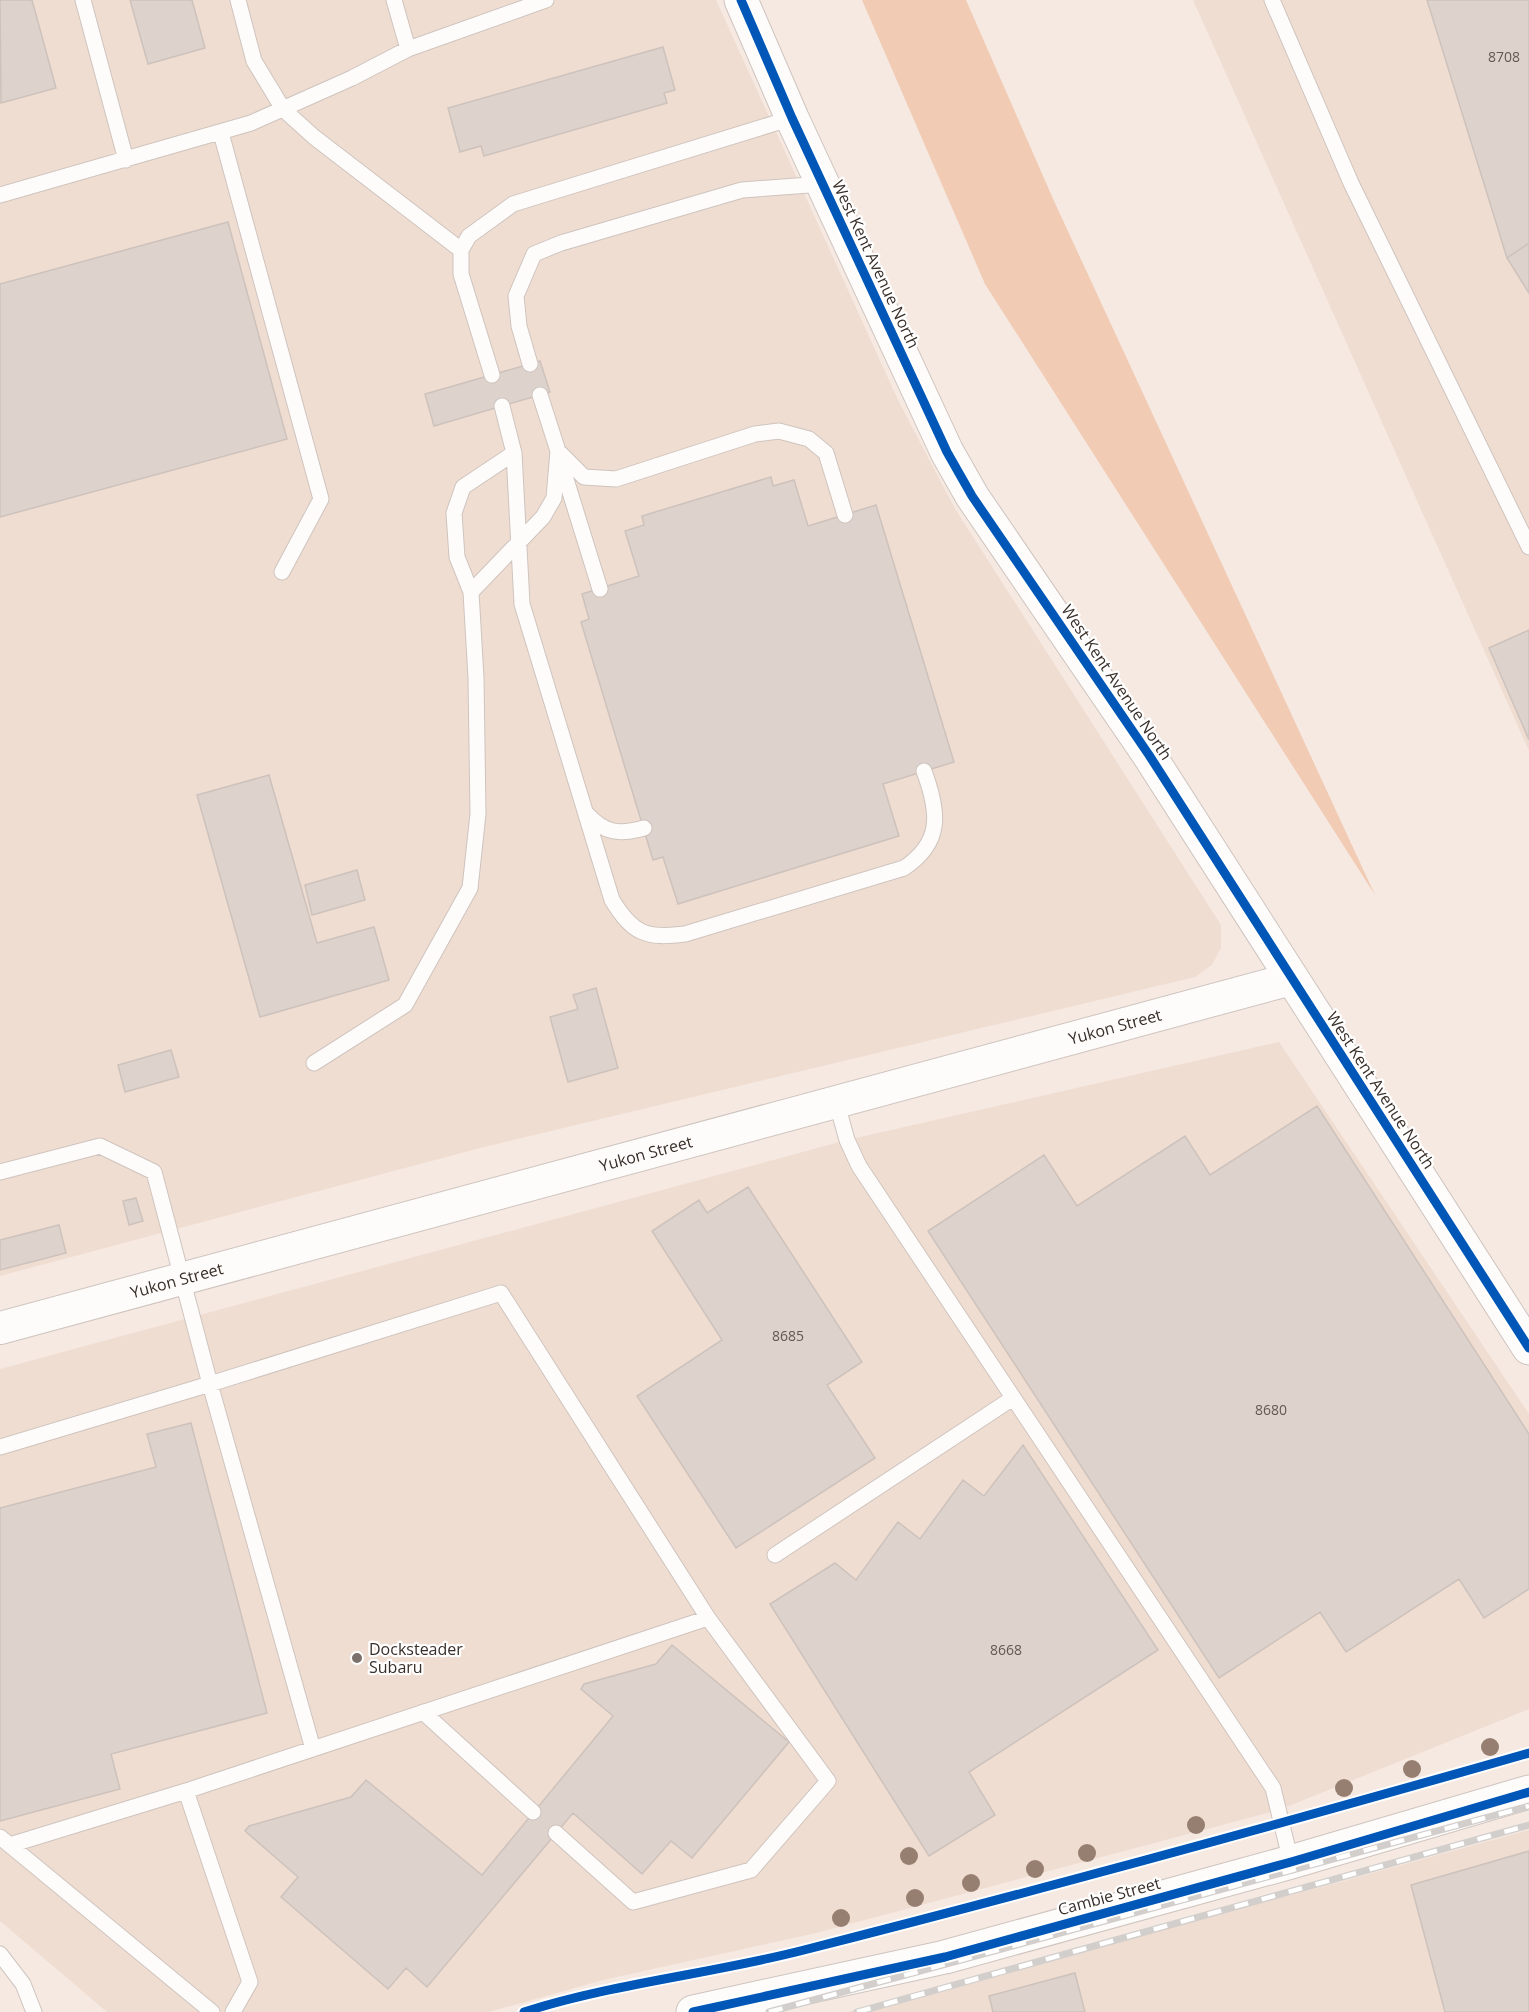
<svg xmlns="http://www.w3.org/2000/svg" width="1529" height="2012" viewBox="0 0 1529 2012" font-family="'Open Sans',sans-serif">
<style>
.built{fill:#f0ddd1}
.green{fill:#f1cbb3}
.building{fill:#ddd2cc;stroke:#cdc2bc;stroke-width:1.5}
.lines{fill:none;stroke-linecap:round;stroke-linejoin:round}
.service-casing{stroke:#cec4be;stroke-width:17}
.minor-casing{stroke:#cec4be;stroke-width:34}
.tertiary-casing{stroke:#cec4be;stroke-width:35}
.service{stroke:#fefcfb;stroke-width:15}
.minor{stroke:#fefcfb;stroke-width:32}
.tertiary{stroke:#fefcfb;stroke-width:33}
.rail-casing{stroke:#d1cecc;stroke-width:7}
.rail{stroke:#fff;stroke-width:4.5;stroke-dasharray:14;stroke-linecap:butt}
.cycleway-casing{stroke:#fff;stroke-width:13}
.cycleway{stroke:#0057b8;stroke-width:9}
.tree{fill:#967f70}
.poi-dot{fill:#7b706a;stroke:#fff;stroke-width:2}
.labels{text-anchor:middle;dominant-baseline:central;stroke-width:4.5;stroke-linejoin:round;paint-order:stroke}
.number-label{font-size:14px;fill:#635852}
.street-label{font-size:16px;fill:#392f29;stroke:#fff}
.poi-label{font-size:16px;fill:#392f29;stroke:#fff;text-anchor:start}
</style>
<rect width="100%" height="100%" fill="#f5e9e2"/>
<path class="built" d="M0,0H716L898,400L954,507L1221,925V948L1212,965L1195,977L480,1148L0,1276Z
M1193,0H1529V751Z
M1279,1042L1529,1414V1709L1279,1810L816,1933L603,1980L489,2012H107L0,1921V1369L847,1140Z
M1529,1830V2012H848L1340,1882Z"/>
<path class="green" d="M862,0H966L1054,201L1375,895L985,284Z"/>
<path class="building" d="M0,0H32L56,88L1,103Z
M130,0H192L205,48L148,64Z
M1427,0H1529V243L1507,258Z
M663,47L675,90L664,93L667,103L484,156L481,146L460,152L448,108Z
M228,222L287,439L0,517V284Z
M1529,243V293L1507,258Z
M540,361L550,392L434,426L425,394Z
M771,477L773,486L794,480L808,526L876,505L954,762L883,784L899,836L678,904L663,857L653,860L581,622L589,619L582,594L639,576L625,531L644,525L642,516Z
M1529,630V740L1489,648Z
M269,775L317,943L374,927L389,980L260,1017L197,795Z
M357,870L365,900L312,915L305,885Z
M596,988L618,1068L568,1082L550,1017L578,1009L573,995Z
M171,1050L179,1077L125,1092L118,1065Z
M1317,1106L1529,1434V1589L1484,1618L1459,1579L1346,1652L1320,1612L1219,1678L928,1231L1044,1155L1077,1206L1185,1136L1210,1175Z
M748,1187L862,1362L827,1385L875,1458L736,1548L637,1396L722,1340L652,1231L699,1200L707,1213Z
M136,1198L143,1221L129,1225L123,1201Z
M59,1225L66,1253L0,1270V1240Z
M191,1423L267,1713L111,1754L120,1789L0,1821V1508L156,1467L147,1434Z
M1023,1445L1158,1650L969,1772L995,1815L929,1856L770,1604L835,1563L856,1580L898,1522L920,1539L963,1480L984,1496Z
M672,1645L789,1742L692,1858L671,1841L642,1874L573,1813L427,1987L406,1968L388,1989L281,1897L298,1877L245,1831L249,1826L351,1797L366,1780L482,1875L613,1716L581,1689L584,1684L656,1664Z
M1529,1851V2012H1445L1411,1885Z
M1075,1973L1085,2012H993L989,1996Z"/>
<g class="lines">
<g class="service-casing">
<path id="service" d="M83,0L126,160
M238,0L254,61L283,109L314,137L461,250
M394,0L408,49
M1272,0L1351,183L1529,547
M221,133L321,499L282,572
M0,195L251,123L352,78L408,49L546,0
M530,364L519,326L516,296L534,254L561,243L742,190L823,184
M492,375L461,274V250L469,236L513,204L792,118
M540,395L558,451L584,477L616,479L755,434L779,431L809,439L826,453L845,515
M502,406L514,453L522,604L612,900C633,934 646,939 685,934L904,868C943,842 939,812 924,771
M560,460L600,589
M471,592L543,517L554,498L558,451
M587,814C604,833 619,835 644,828
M314,1063L405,1005L470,888L478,814L476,678L471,592L457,557L454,513L463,487L514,453
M837,1104L847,1140L859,1166L1273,1788L1291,1862
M0,1172L100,1146L154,1172L210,1384L501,1293L708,1618L186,1791L250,1982L233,2012
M0,1447L210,1384L313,1749
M775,1555L1013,1398
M423,1712L533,1812
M556,1833L633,1902L751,1870L828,1781L708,1618
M0,1837L212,2012
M10,1845L186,1791
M0,1954L23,1984L34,2012"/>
</g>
<g class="minor-casing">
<g id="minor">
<path id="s1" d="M0,1328L1291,979"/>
</g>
</g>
<g class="tertiary-casing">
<path id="tertiary" d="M741,0L792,118L947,452L972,496L1149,755L1529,1348
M693,2012L945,1957L1291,1862L1529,1792"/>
</g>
<use href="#service" class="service"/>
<use href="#minor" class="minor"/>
<use href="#tertiary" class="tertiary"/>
<g class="rail-casing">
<path id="rail" d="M769,2012L1529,1806
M857,2012L1529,1825"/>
</g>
<use href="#rail" class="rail"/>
<g class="cycleway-casing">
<path id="cycleway" d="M741,0L792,118L947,452L972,496L1149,755L1529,1348
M524,2012C615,1983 711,1974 804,1950C1047,1888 1288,1822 1529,1753
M693,2012L945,1957L1291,1862L1529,1792"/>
</g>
<use href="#cycleway" class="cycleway"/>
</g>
<g class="tree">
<circle cx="1490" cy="1747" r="9"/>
<circle cx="1412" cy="1769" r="9"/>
<circle cx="1344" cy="1788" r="9"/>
<circle cx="1196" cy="1825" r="9"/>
<circle cx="1087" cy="1853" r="9"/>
<circle cx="909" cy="1856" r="9"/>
<circle cx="1035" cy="1869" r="9"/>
<circle cx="971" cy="1883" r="9"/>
<circle cx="915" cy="1898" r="9"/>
<circle cx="841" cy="1918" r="9"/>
</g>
<circle class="poi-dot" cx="357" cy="1658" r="6"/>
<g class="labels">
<g class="number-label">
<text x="1504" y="56">8708</text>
<text x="788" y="1335">8685</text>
<text x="1271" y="1409">8680</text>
<text x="1006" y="1649">8668</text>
</g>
<g class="street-label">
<text transform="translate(876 264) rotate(65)">West Kent Avenue North</text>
<text transform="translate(1117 682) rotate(56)">West Kent Avenue North</text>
<text stroke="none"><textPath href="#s1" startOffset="1155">Yukon Street</textPath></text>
<text transform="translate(1381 1090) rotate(57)">West Kent Avenue North</text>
<text stroke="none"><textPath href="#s1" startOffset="669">Yukon Street</textPath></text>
<text stroke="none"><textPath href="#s1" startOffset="183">Yukon Street</textPath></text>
<text transform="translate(1109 1896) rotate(-15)">Cambie Street</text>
</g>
<g class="poi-label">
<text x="369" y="1649">Docksteader<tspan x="369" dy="18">Subaru</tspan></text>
</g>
</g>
</svg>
